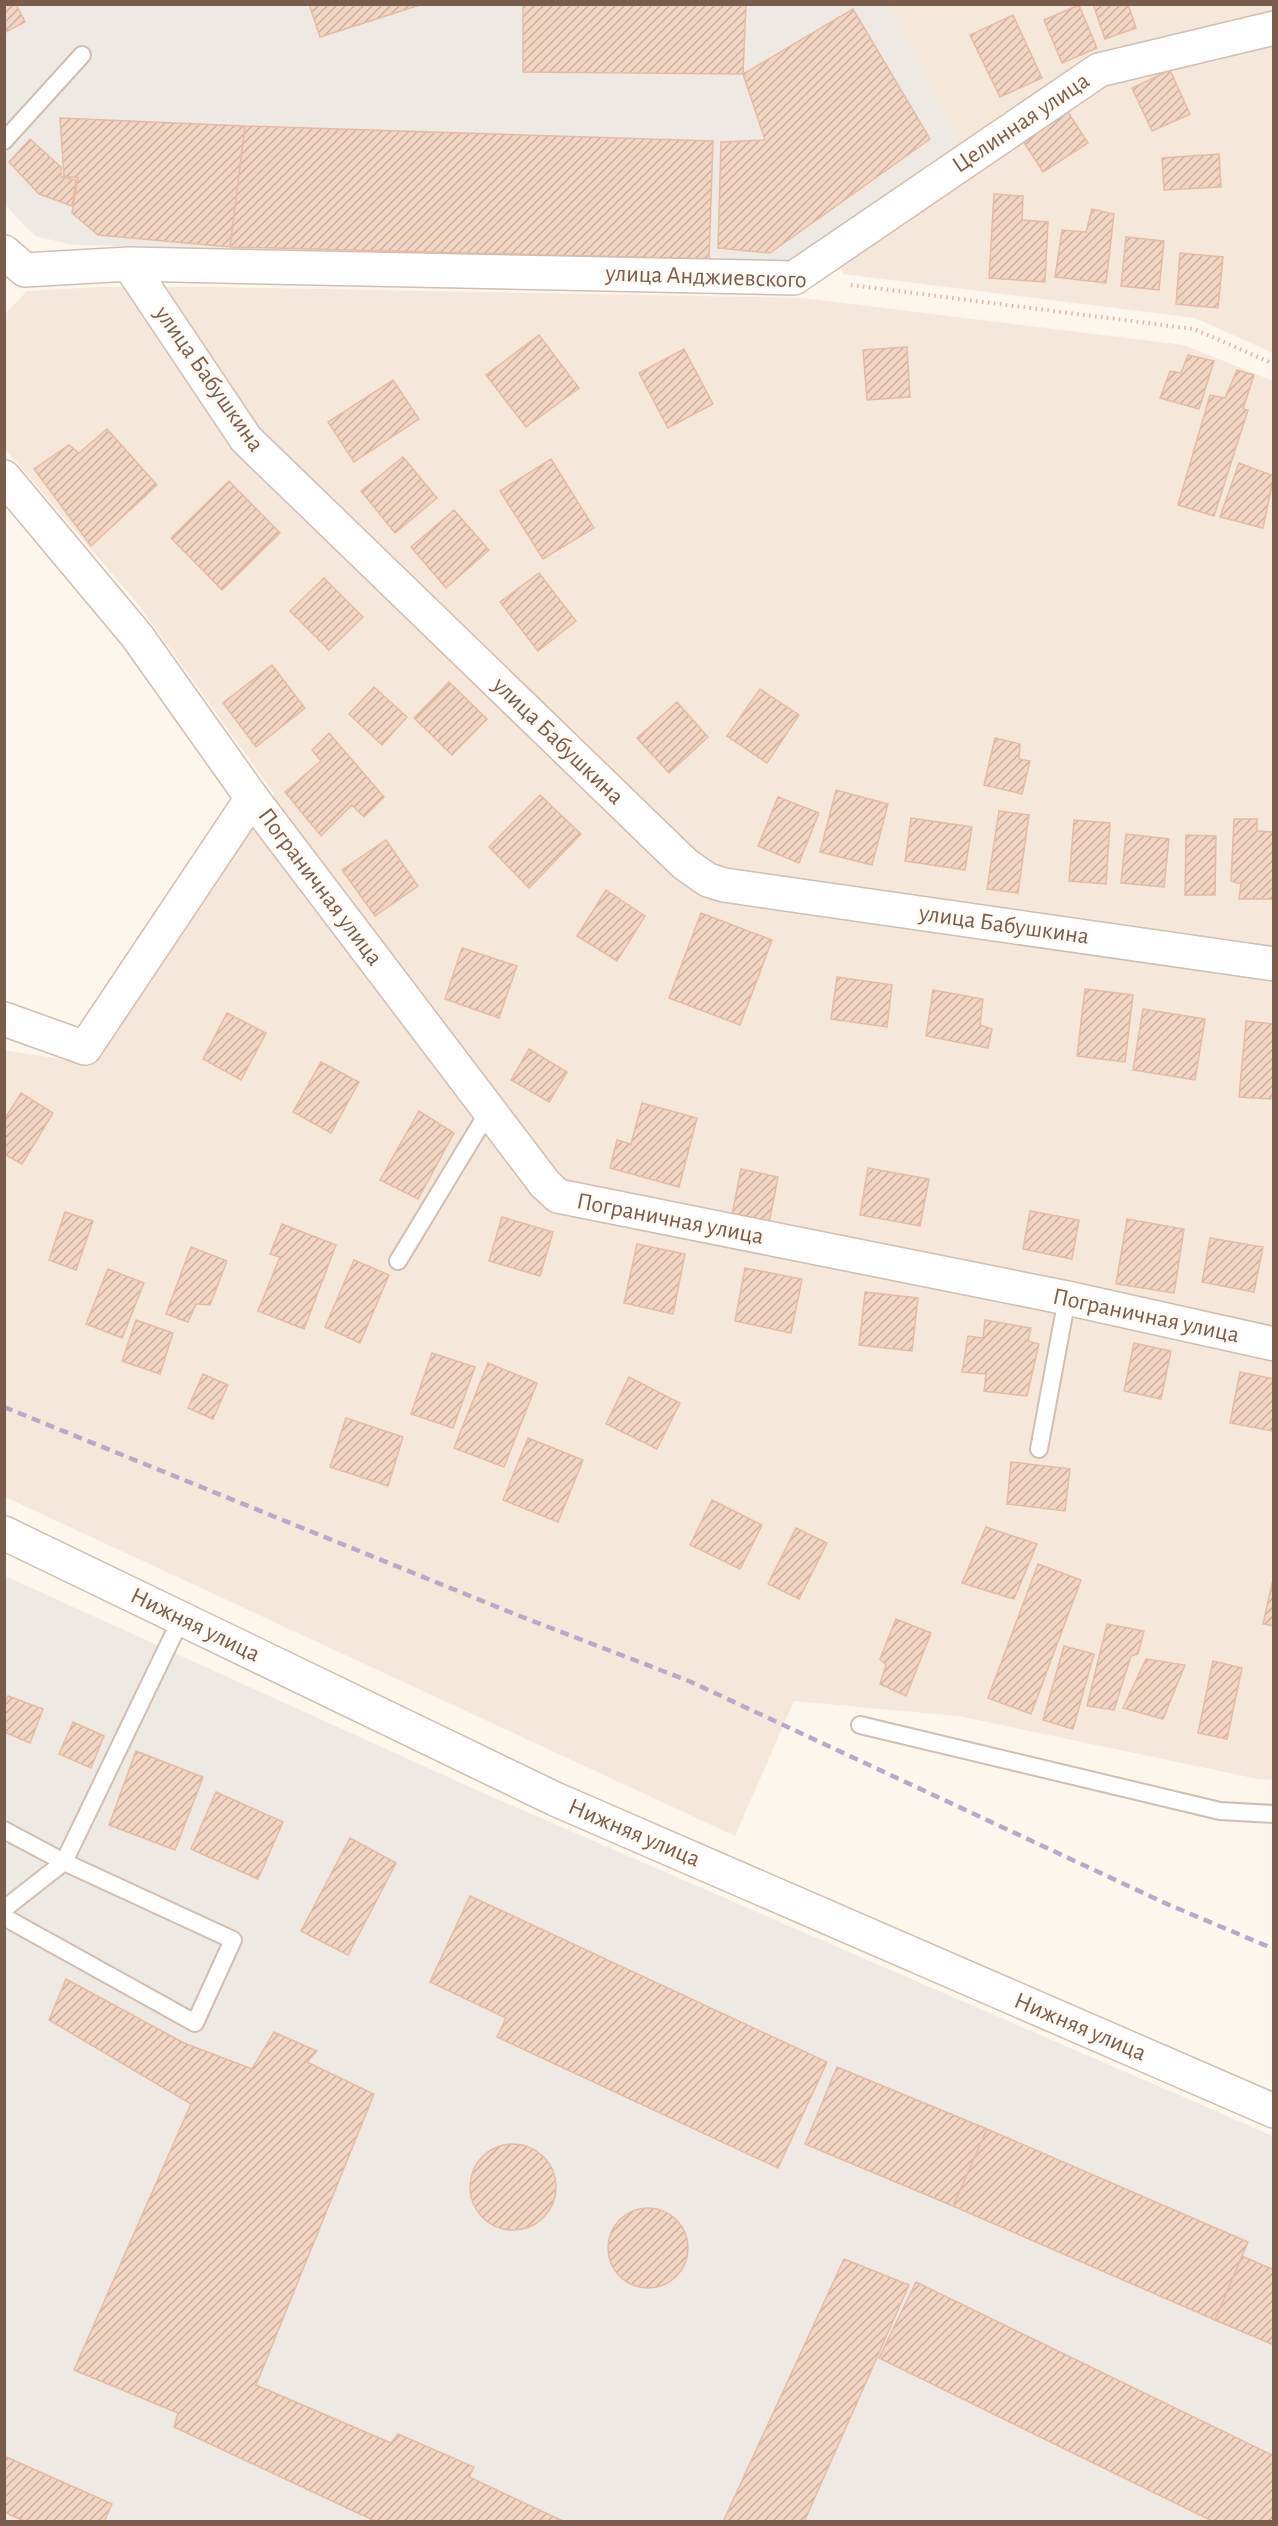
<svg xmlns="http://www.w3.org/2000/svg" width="1278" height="2526" viewBox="0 0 1278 2526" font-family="'Alegreya Sans',sans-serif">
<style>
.residential{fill:#f5e8da}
.industrial{fill:#efe9e4}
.building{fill:url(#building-hatch);stroke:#e6bba3;stroke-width:1.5}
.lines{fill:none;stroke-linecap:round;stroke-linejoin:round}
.lane-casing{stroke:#d1beb0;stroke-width:20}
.street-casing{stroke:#d1beb0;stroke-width:36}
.path{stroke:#d9b8a5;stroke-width:4;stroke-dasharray:1.5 4.5;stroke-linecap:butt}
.lane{stroke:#fff;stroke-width:16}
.street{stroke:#fff;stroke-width:33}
.rail{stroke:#b9a8c9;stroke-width:4.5;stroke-dasharray:9 6;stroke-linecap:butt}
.labels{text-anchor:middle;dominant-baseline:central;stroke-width:5;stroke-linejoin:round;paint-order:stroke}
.street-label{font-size:24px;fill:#7a5c4d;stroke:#fffaf3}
</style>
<defs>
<pattern id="building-hatch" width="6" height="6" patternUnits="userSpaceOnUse" patternTransform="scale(1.5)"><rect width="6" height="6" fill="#f3d5c3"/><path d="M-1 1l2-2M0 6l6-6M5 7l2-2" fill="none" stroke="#cab0a1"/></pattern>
</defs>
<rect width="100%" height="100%" fill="#fdf6ec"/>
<path class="residential" d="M888,5H1273V353L1195,318L843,274L840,260L974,171Z
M98,287H209L802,298L1184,345L1273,381V1780L1258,1779L958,1716L794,1701L735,1836L5,1497L4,1050L92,1064L274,794L138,604L5,449V314L27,291Z"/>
<path class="industrial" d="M4,5H888L961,144L793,261L73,245L35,236L5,205Z
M5,1576L483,1793L1273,2136V2521L5,2522Z"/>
<path class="building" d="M4,4H16L25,22L4,33Z
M309,4H423L320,37Z
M523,4H746L743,74L523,72Z
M1093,4H1128L1136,28L1105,39Z
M1079,5L1097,48L1062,63L1044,20Z
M853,9L930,139L770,253L718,248L721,142L765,140L743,74Z
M1013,15L1042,78L1000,97L970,35Z
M1170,70L1190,114L1152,131L1132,88Z
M1068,112L1088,143L1043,172L1023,141Z
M60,118L245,126L230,247L98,235L72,213L78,178L64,176Z
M245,126L713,141L709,259L230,247Z
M30,139L61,167V177L76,180L72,206L39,194L9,162Z
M1219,154L1221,187L1164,190L1162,158Z
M994,194L1023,196L1022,220L1048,222L1045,282L989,278Z
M1092,209L1114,214L1106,283L1055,277L1062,230L1086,232Z
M1126,237L1164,241L1159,290L1121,286Z
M1180,253L1223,257L1218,308L1176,304Z
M539,335L579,388L526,427L486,375Z
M907,347L910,397L867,400L863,350Z
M684,349L713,404L668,428L639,373Z
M1188,355L1214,361L1199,409L1160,398L1170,371L1181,373Z
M1237,370L1254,375L1243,409L1248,410L1214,516L1178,505L1210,395L1225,398Z
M393,380L419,419L354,462L328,422Z
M107,429L157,485L91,546L34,469L69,445L79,453Z
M403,457L437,498L395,533L361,491Z
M551,459L594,528L543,559L500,491Z
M1239,463L1274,476L1263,528L1220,517Z
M229,481L280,533L222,590L171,538Z
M454,510L489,550L446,588L411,547Z
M539,573L576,621L538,651L500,602Z
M324,578L363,617L329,650L290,611Z
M272,665L305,708L256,747L223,703Z
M449,682L487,719L452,755L414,718Z
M374,687L407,717L382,745L349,714Z
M760,689L799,715L767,763L727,736Z
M677,702L708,737L669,773L637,738Z
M329,733L384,797L364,817L352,805L321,836L285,792L321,761L312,750Z
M995,738L1020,744L1019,759L1030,761L1022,794L984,785Z
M836,790L888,804L872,865L820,852Z
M540,795L581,834L529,888L489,847Z
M778,797L819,813L799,863L758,846Z
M999,811L1029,815L1018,893L987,889Z
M911,818L972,827L965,870L905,861Z
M1234,819H1257V831L1274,832V899H1239L1241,884L1231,881Z
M1074,820L1110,823L1106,884L1069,881Z
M1126,834L1169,839L1164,887L1121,883Z
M1186,835L1216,836L1215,895H1185Z
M386,840L418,886L375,916L342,870Z
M606,890L645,916L617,961L577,936Z
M701,913L772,940L740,1025L669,998Z
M462,948L517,966L499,1018L445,999Z
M837,977L892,985L887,1027L831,1019Z
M1085,989L1133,995L1125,1062L1077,1056Z
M933,990L983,999L980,1025L992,1029L988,1048L926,1036Z
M1143,1009L1205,1019L1195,1080L1133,1070Z
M227,1013L266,1033L241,1080L203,1059Z
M1246,1021L1274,1024V1099L1239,1097Z
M529,1049L567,1072L549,1102L511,1080Z
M321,1062L359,1082L331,1133L293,1112Z
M21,1093L53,1113L22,1164L4,1154V1120Z
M642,1103L697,1118L679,1187L610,1168L617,1140L631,1144Z
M419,1111L454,1133L418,1199L380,1180Z
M868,1168L929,1179L920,1226L860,1215Z
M741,1169L778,1177L769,1223L732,1215Z
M1030,1211L1079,1220L1072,1259L1023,1249Z
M65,1212L93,1221L76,1270L49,1260Z
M502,1217L553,1232L540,1276L489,1261Z
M1127,1219L1184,1229L1174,1293L1116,1284Z
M282,1224L336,1245L304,1329L258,1311L280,1257L270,1254Z
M1210,1238L1263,1247L1254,1292L1202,1282Z
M637,1244L685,1254L673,1314L624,1303Z
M191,1247L227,1261L210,1305L196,1304L188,1322L166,1314Z
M354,1260L389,1275L360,1343L325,1327Z
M745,1268L802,1279L791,1333L735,1321Z
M108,1269L144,1283L122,1338L86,1324Z
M865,1292L918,1298L912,1351L859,1345Z
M136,1320L173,1333L160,1374L122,1361Z
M985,1320L1031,1328L1028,1341L1039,1344L1027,1396L984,1391L986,1374L962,1372L968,1336L983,1338Z
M1134,1343L1171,1351L1161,1399L1124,1391Z
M432,1353L475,1367L453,1428L411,1414Z
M488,1363L537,1383L504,1467L454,1448Z
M1240,1372L1274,1379L1273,1431L1230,1423Z
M203,1374L228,1385L213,1419L188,1408Z
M629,1377L680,1403L657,1449L606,1424Z
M346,1418L403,1437L388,1486L330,1467Z
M528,1438L583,1460L558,1522L503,1500Z
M1011,1462L1070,1469L1065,1511L1007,1504Z
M712,1500L762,1525L740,1569L690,1545Z
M986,1527L1037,1544L1014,1599L962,1583Z
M796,1528L827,1543L799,1599L768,1584Z
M1038,1564L1081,1580L1031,1714L988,1698Z
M1274,1575V1626L1263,1624Z
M896,1619L931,1633L906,1696L880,1684L886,1665L880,1659Z
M1107,1624L1144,1631L1138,1654L1131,1656L1114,1710L1087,1706Z
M1064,1646L1094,1654L1073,1729L1043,1720Z
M1146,1659L1185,1665L1163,1719L1123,1708Z
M1213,1661L1242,1668L1227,1739L1198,1733Z
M8,1696L43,1709L30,1743L4,1732V1704Z
M73,1722L104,1736L91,1768L59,1754Z
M136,1751L203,1777L175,1850L109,1825Z
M216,1792L283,1822L258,1879L191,1849Z
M350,1838L396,1863L348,1955L301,1931Z
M470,1896L827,2062L778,2168L497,2037L506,2018L430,1982Z
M66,1979L184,2043L252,2069L274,2032L317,2051L307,2062L374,2094L256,2385L391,2443L398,2434L474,2467L469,2477L565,2522H377L174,2427L178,2413L74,2370L191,2104L49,2020Z
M837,2067L987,2129L953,2206L805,2144Z
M987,2129L1248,2242L1215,2320L953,2206Z
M470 2187a43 43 0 1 1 86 0a43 43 0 1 1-86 0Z
M608 2248a40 40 0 1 1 80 0a40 40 0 1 1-80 0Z
M1242,2256L1274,2270V2345L1215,2320Z
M844,2259L909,2285L804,2522H723Z
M916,2282L1274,2456V2522H1214L879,2358Z
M4,2456L112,2504L104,2522H26L4,2512Z"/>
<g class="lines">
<g class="lane-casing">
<path id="lane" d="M4,141L82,55
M398,1261L490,1109
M1039,1449L1067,1298
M860,1725L1220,1811L1274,1814
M4,1830L64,1862L233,1940L195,2023L4,1917
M4,1909L64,1862L181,1619"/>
</g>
<g class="street-casing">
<path id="street" d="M4,252L25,270L129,264L246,439L685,864L708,880L724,885L1274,964
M129,264L794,278L1099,70L1274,28
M4,477L137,636L252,798L545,1184L558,1196L1067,1298L1274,1344
M4,1019L85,1048L252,798
M4,1533L555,1799L1274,2111"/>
</g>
<path class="path" d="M851,285L1194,329L1274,364"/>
<use href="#lane" class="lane"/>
<use href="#street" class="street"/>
<path class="rail" d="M4,1407L517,1615L689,1681L1167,1904L1274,1949"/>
</g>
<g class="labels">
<g class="street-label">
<text transform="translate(1021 123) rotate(-34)">Целинная улица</text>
<text transform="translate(706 277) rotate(2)">улица Анджиевского</text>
<text transform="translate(209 379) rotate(55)">улица Бабушкина</text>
<text transform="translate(558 741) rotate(44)">улица Бабушкина</text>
<text transform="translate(320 887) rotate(53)">Пограничная улица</text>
<text transform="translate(1004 925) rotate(8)">улица Бабушкина</text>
<text transform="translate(670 1219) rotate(11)">Пограничная улица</text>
<text transform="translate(1146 1316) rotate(12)">Пограничная улица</text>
<text transform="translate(195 1625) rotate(26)">Нижняя улица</text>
<text transform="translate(634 1833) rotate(23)">Нижняя улица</text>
<text transform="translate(1080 2027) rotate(23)">Нижняя улица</text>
</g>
</g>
<rect width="1278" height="2526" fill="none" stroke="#7a5c4d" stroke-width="12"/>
</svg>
